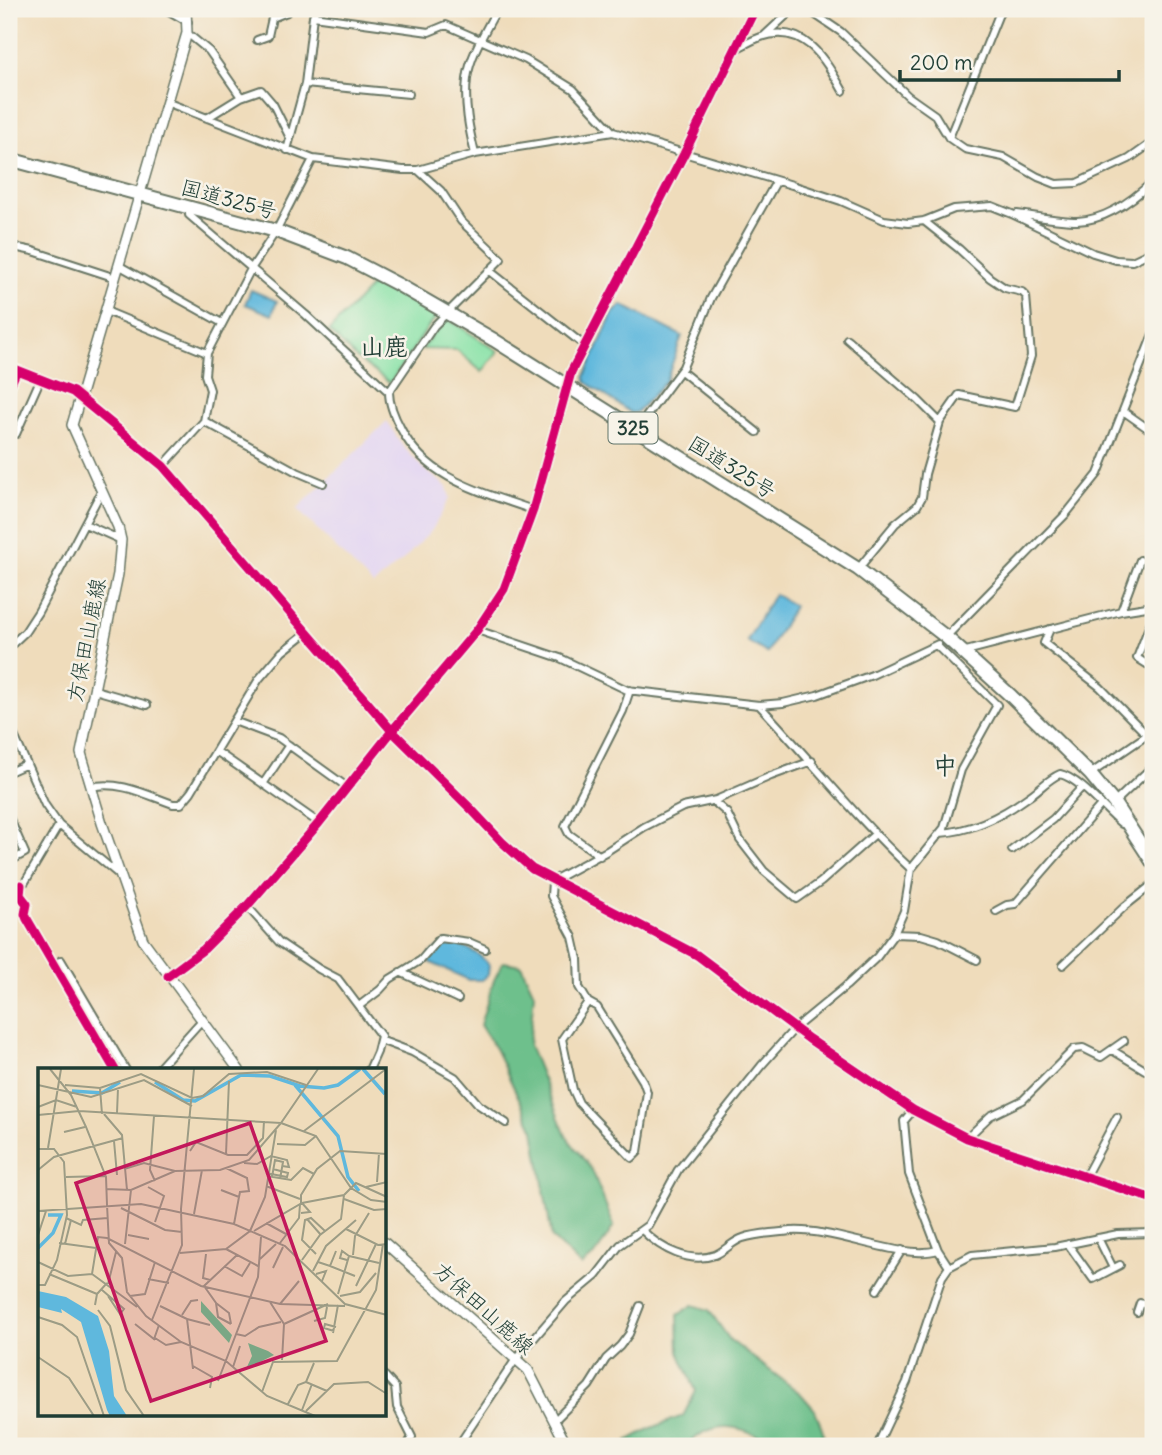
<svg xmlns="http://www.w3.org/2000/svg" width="1162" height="1455" viewBox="0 0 1162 1455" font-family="Delius,'Klee One',sans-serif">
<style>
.built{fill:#e2d4f3}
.green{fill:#88e2a7;stroke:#54906e;stroke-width:2}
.forest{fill:#6ec08c;stroke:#467e60;stroke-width:2}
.water{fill:#5fb8dd;stroke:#3f7a88;stroke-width:2}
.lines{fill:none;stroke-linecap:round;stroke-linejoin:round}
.street-casing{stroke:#687563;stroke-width:10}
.secondary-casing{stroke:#687563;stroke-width:12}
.highway-casing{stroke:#687563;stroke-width:16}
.street{stroke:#fff;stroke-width:6}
.secondary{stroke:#fff;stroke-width:9}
.highway{stroke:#fff;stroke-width:12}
.cycleway-casing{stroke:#f7f3e8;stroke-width:13}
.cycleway{stroke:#d6006c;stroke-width:9}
.labels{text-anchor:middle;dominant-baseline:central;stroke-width:5;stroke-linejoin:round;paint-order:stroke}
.shield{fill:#f7f3e8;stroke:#60746a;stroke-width:2}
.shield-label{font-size:19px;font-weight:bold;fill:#1f3d34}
.street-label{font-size:21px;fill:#1f3d34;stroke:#f7f3e8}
.quarter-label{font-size:24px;font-weight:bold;fill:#1f3d34;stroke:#f7f3e8}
.inset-river{fill:none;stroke:#5fb8dd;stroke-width:3.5}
.inset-road{fill:none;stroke:#9c9c85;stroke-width:2}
.view{fill:#c2185b;fill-opacity:0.15;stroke:#c2185b;stroke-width:3.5}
.inset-edge{fill:none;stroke:#1f3d34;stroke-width:3.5}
</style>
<rect width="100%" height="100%" fill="#f7f3e8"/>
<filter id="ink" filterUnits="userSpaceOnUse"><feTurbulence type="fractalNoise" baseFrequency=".0143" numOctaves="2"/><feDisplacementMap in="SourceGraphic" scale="14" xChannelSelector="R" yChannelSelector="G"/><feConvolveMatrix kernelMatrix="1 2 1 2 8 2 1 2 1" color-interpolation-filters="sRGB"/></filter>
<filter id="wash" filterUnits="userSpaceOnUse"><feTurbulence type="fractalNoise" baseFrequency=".00686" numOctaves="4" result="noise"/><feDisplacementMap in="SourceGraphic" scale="28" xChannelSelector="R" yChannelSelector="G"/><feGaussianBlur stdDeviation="1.57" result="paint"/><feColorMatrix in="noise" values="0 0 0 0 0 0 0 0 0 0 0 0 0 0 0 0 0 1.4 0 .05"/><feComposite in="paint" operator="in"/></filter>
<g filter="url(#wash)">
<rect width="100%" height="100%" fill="#efdcbb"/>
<path class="built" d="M387,421L401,444L423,468L447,487L450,498L432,530L405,558L373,585L297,509Z"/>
<path class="green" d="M375,282L440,315L431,323L390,383L356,358L329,331Z
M448,319L498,351L482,372L457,350L422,349L436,329Z"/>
<path class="forest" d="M503,962L521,965L534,993L529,1045L566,1136L592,1170L614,1226L595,1255L581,1266L552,1238L534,1130L496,1050L480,1025L494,980Z
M693,1305L709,1310L730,1340L801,1394L815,1410L824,1434C819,1438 812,1444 806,1446C769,1455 731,1399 687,1446H628L627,1441L649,1429L683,1416L696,1391L679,1352L678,1315Z"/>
<path class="water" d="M251,290L277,301L272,315L245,304Z
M622,305L682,336L666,381L637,412L631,413L586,382L585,376L613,313Z
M774,594L794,606L767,653L747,641Z
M447,941C464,947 477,950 489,965L488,975L482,980H469L429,962L430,954Z"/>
</g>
<g filter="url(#ink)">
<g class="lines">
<g class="street-casing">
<path id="street" d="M165,9L188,22
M807,9L841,32L908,96L935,115L949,138L965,149L1003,157L1038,177L1056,184L1077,183L1129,159L1153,142
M313,16L429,32L446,25L526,60L573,89L613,132
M187,33L209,51L241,97
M764,36L793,9
M257,40L268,36L272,18L287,12L288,9
M736,49C744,45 752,40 761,37C804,22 825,59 843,91
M305,84L409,94
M166,102L313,159L403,170H418L475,154L613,132L792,185L841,201L884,220L908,223L924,221L954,209L992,206L1012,214L1093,253L1116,260L1132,261L1153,251
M207,118L241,97L261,90L273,104L289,136
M949,138L1001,9
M287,150L305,84L313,16L316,9
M475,154C469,129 464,104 467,79C470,55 486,30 497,9
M418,170L441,191L461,221L501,259L434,326L389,392C389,405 395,418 401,429C427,480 483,492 533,510
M190,209L189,215L306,315L389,392
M1017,214C1036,216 1058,221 1077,221C1106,220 1133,200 1153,181
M924,221L959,249L990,278L1005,288L1022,292L1026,296L1031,356L1015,407L959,395L940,422
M9,246L33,251L116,278
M120,266L222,323
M490,271L585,346
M106,311L207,353
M847,339L918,400L940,422L925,474L922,497L917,506L895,524L858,569
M681,371L757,432
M9,388L17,370L73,392L163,466L392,731
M1123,411L1153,432
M204,421L297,472L323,483
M637,429L683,367L711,298L776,182
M9,434H16L40,380
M163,466L204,421L210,390L205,375L207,353L251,269L276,231L313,159
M85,524L121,540
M1121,611L1140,560
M1153,616L1137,658L1153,668
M1050,629L1044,643L1100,687L1147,735
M477,630L560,658L627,690L759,705L783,703L817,695L872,675L938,644
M946,637L1066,514L1098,474L1153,334
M9,647L25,632L38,612L101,492
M962,652L1121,611L1153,606
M95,690L147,705
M759,705C810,759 856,818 911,869
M234,721L279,738L347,787
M9,724L45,805L59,825L118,874
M216,751L319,823
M9,772L27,764
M1090,774L1153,731
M263,784L289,745
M91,787C118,780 147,795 173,804H181L191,792L259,679L282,652L306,633
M713,801L727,813L740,840L764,871L797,899L821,882L874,835
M1114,803L1153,766
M9,817L25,853L9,862
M940,833C973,831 1002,816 1028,797C1039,790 1048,779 1060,774C1079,778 1106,811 1122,824H1126
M1012,850L1053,819L1082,787
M600,856L569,834L565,826L623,711L630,690
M25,882L59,825
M247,906L279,942L319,969L338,979L381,1036L377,1052L369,1070
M996,911L1007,905L1015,904L1100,806
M894,934L921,935L938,940L977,960
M61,960L126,1070
M1063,965L1124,907L1153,884
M400,972L458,999
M588,1002L597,1007L643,1081L647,1092L638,1152L632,1158L579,1103L573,1090L562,1039L588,1002L579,987L578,959L573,937L551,896L552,881L607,851L644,827L683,807L716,800L771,776L812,761
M359,1006L380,990L390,979L421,960L440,938L469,942L485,949
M380,1040L412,1052L455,1077L479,1105L506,1123
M1112,1050L1145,1070
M157,1070L202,1020
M913,1110L904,1121L909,1174L938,1250L949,1267
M967,1138L990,1116L1023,1100L1074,1049L1083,1048L1101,1057L1124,1041
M1085,1177L1117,1117
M643,1231C661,1249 689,1264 715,1255C725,1251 733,1241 743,1238C757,1233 776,1233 791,1231C836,1228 901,1261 938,1250
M1098,1238L1113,1268
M1068,1244L1093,1279L1120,1265
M877,1290L902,1250
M1137,1312L1140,1303L1153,1307
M385,1376L395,1387L397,1407L412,1437L407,1446
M554,1421L589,1386L606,1359L620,1346L629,1334L640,1306
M458,1446L516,1359L566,1301L596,1276L620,1245L648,1225L678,1170L761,1066L795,1028L846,986L877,957L894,934L904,911L911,869L944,828L961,770L997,705L936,645
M877,1446L907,1382L942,1277L949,1267L972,1255L1055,1247L1118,1234L1153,1233"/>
</g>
<g class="secondary-casing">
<path id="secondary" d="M186,9L187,33L72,425L118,527L121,540L118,574L81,753L102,823L143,940L239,1070
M392,731L472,810L502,842L532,869L697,955L809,1039L913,1110L967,1138L1153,1199
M168,976L204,949L247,906L319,823L392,731L477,630L504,589L533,510L571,372L684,154L755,9
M385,1243L528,1370L567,1446"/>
</g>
<g class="highway-casing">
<path id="highway" d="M9,159L276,231L347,258L397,284L494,340L858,569L946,637L1011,696L1090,774L1114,803L1153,863"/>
</g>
<use href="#street" class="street"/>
<use href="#secondary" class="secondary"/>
<use href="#highway" class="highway"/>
<g class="cycleway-casing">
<path id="cycleway" d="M9,388L17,370L73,392L163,466L392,731L472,810L502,842L532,869L697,955L809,1039L913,1110L967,1138L1153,1199
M21,885L20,895L27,904L25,914L27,919L115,1070
M168,976L204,949L247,906L319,823L392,731L477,630L504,589L533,510L571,372L684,154L755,9"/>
</g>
<use href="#cycleway" class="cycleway"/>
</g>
</g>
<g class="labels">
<rect class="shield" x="608.5" y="412.5" width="49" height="31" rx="5"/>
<g class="shield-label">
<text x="633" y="428">325</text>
</g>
<g class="street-label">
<text transform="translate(229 199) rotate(15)">国道325号</text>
<text transform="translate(732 467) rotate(32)">国道325号</text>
<text transform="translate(86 640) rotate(-79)">方保田山鹿線</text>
<text transform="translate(484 1308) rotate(42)">方保田山鹿線</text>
</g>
<g class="quarter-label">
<text x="384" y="346">山鹿</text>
<text x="945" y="765">中</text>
</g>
</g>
<g transform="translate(38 1068)">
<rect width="348" height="348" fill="#efdcbb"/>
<path d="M163,233L194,267L191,275L163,244ZM210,275L230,283L236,287L208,301L214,288Z" fill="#6ec08c"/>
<path d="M0,223L28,229L60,248L71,283L76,328L89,348H72L69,342L43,254L23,241L24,245L0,239Z" fill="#5fb8dd"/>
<path class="inset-river" d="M325,1L347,26M117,14L145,32L157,33L203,7L232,8L262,18L286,20L300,17L322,1M257,17L300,68L310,109L321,123M34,23L64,25L82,14M0,180L15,165L23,147H10"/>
<path class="inset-road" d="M12,1L33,27L48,59L68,109L69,137M0,17L53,29L106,12L154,38M27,17L62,20L103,6L154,30L165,28L191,6L229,4L268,17M62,20L64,46M0,39L18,32L39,39M79,45L80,20M66,46L84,67L89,122M0,47L41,43L243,55L280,1M116,48L112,102L117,113M266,63L348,1M26,64L47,59M76,73L79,107M239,76L267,77L278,68M10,80L23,1M0,81H16L26,94L29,147L19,192L7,217H0M152,83L158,74L190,87H209L225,70L226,53M188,86L191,13M206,95L219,96L233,88L249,92L251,99L244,98M188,100L209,110L211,123L202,124L201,129M86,101L106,95L137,103M0,102L16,89L85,70M228,105L249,109L250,105L235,101M229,108L253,112L265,100L276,106M28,109L67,108M234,109L237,92L245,94L242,111M339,114L341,85M228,118L262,131M110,119L126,128L117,154M328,119L349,114M68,121L93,122L137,103L182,102L211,92L243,55L278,68L313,120L333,132L349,134M183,122L201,129L196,156M306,131L336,142L349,141M263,135V127L279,101L302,83L349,86M69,137L71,175L84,190L89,224L108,248L143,274L188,293L229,328L277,348M83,140L127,162L144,164M0,143L103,136L196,156L247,178L307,236L349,247M263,145L272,144L264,135M156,146L164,102M28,150L43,157L45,152L70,150M269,151L283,167M228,155L248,166M308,161L340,177L349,176M216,163L264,135L306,127L318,115L349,129M0,167L8,143M90,167L111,171M21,175L58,180M242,175L261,150L262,136M27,176L33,152M87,176L93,122M188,181L220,198M142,185L188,181L212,163L227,129L238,62M168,186L165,210L172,212M278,186L264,172L267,152L273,150L287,163M315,187L317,168L331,145M222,191L238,176M264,192L282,167L303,151L306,127M309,192L302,190L304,183L311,188M0,194L30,208L54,206L99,239M280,194L292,198L298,183M186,198L204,208L212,195M292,198L317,208M235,200L245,179M275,203L288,178L318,152M11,206L59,226M54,206L60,169L69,170L163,218L242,236L307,238M278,206L288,203L284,213M110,211L131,215M70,216L78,184M318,218L338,176M64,222L86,241L82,246L70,228M300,226L311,188L341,195M92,228L107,226L117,194M302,228L322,224L338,205M232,234L246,256L244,292M178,235L191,245L193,256M242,236L261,213M57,237L59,226L69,215M122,238L149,251L155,301M60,242L72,258L88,322L106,348M144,247L153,233L160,232M0,249L24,257L39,269L66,348M149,251L172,257M114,252L144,177L143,141L156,1M276,253L287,250L289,239M97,256L116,271L121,257M193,256L180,249L178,235L166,218L199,187M246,256L290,236M296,263L286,260L287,256L298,259M295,265L300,237M198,266L207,268L221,259L243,254M117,270L128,277L143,274M0,289L31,310L56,348M155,298L174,309L172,320M195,299L202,278M180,313L220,209L223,169M268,314L289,323M224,324L235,294L299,293L338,222L345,176M250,336L260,317L268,314L276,295M264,342L274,316M268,343L296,316L330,314L349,326"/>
<path class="view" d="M212,55L288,273L113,333L38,115Z"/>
<rect width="348" height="348" class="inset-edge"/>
</g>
<rect width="1162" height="1455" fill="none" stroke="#f7f3e8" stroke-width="35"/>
<path d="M900 70v10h219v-10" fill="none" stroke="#1f3d34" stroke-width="3.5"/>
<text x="910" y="70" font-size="21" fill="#1f3d34" stroke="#f7f3e8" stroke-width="5" paint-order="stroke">200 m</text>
</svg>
